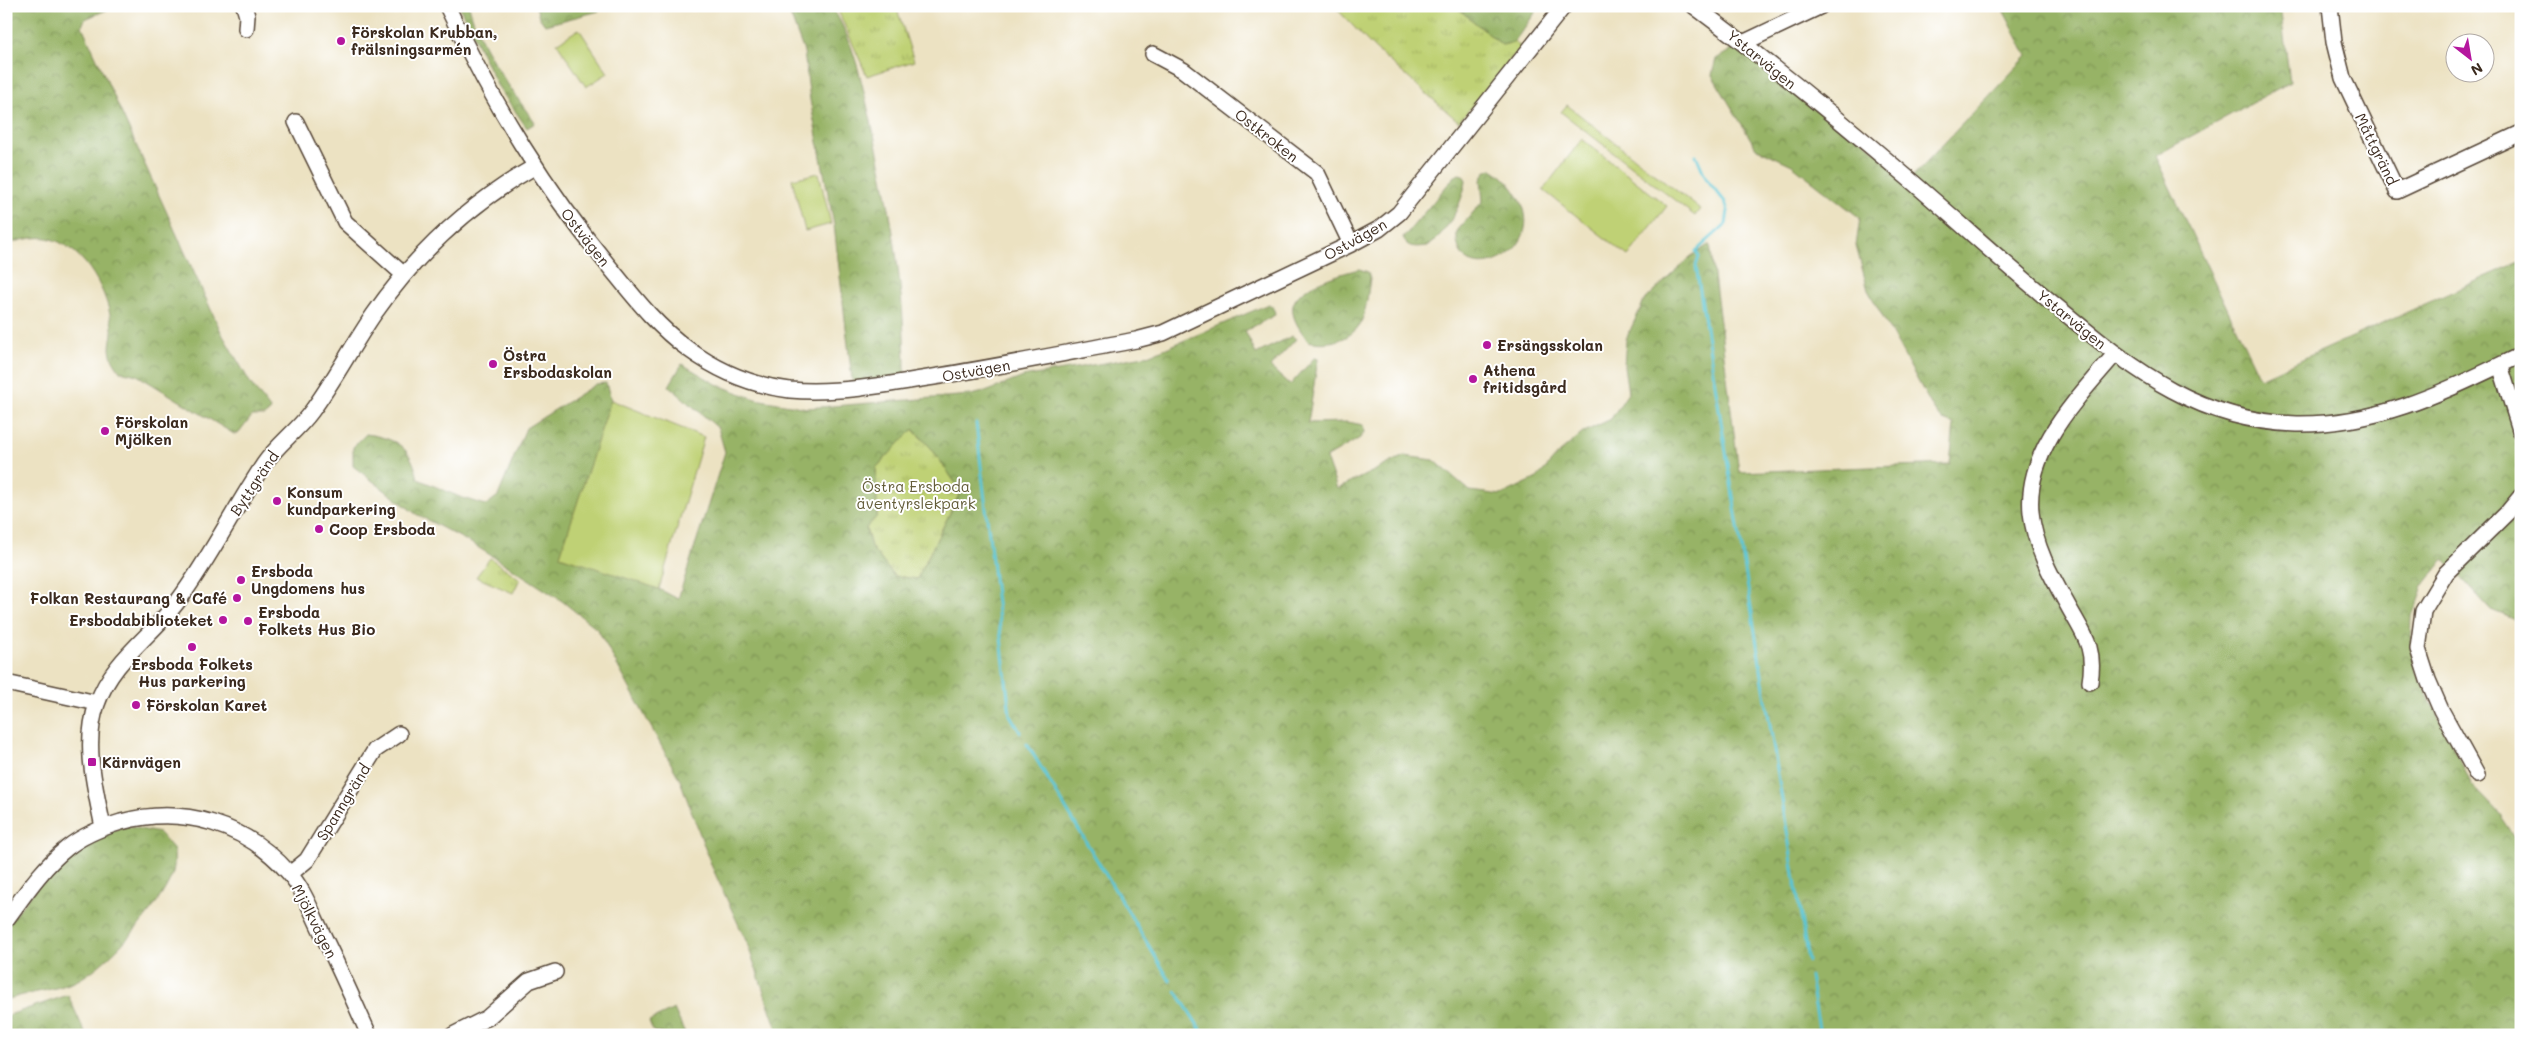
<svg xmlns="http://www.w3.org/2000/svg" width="2527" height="1041" viewBox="0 0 2527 1041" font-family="Mali,sans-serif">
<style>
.grass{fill:url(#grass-tufts);stroke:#7d7e49}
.forest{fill:url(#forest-crowns);stroke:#696e42;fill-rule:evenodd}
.pitch{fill:#bfd174;stroke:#7d7e49}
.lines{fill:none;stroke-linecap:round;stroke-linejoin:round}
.stream{stroke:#5ac5d3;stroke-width:3}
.minor-casing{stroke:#564637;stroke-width:18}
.minor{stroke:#fff;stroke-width:15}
.poi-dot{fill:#b5179e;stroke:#fff;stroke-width:2}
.labels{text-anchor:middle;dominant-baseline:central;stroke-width:4;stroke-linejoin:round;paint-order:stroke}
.poi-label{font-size:15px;font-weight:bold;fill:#3b2a1e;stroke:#fff;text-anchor:start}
.street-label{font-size:15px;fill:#3b2a1e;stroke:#fff}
.park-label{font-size:15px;fill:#635c38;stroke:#fff}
</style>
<defs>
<pattern id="grass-tufts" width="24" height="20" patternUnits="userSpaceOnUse" patternTransform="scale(1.25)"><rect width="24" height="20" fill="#bfd174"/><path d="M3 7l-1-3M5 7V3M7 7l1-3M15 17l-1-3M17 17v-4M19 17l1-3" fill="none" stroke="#a5b464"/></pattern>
<pattern id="forest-crowns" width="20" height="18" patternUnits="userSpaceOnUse" patternTransform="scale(1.25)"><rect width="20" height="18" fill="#97b366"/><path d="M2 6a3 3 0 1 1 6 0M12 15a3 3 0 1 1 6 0" fill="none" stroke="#7c9253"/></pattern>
</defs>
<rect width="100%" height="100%" fill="#fff"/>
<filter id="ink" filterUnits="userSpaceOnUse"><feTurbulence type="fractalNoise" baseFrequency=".02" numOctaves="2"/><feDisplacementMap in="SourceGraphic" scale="10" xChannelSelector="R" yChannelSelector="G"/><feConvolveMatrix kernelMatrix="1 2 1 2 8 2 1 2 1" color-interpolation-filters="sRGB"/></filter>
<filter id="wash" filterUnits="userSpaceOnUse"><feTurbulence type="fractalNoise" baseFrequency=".0096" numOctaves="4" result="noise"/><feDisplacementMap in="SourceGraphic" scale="20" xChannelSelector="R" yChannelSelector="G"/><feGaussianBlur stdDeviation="1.12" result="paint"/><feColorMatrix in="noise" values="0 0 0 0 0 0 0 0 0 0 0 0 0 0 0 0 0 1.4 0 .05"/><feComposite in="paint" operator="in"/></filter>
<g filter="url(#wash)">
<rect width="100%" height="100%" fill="#ece2c2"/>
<path class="grass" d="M836,6H908L898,12L914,61L867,76Z
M1334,6H1455L1502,45L1514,42L1521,47L1459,122L1374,48Z
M912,429L932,449L961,491L917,579L894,576L871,547L866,528L877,516L876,468Z
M490,558L520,579L513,593L476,577Z"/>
<path class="forest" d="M6,6H116L85,19L82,26L222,334L251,384L271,410L264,416H252L239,433L234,434L137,375L120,371C117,366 112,360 111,354C108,346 113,336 112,327C109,294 86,249 51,239C37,235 19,240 6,245V164L8,160L6,150Z
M459,6H469C479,47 511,89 535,123L527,128L497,85Z
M536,6H603L599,11L545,25L539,17Z
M787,6H831C853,38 861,80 870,117C890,203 906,294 905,382L853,388L834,225L810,100L804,52Z
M1455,6H1540L1514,42L1502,45Z
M2001,6H2280L2290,82L2155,156L2260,378L2521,261V622L2491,610L2444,559L2423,586L2412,616L2411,649L2416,672L2472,785L2499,813L2521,846V1035H779L747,943L712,867L680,780L598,630L562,601L516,571L471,543L416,514L353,466V447L366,434C398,439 411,447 418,479L462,498L486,505L498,496L526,428L596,384L606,383L611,400L560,556L659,589L678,599L725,452L718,428L669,386L682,364L718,385L755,399L807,408L971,395L988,391L1023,377L1150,355L1269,304L1274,308L1275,315L1245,331L1256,354L1292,336L1296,339L1270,367L1290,385L1315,357L1318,359L1308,423L1348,422L1363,425L1364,432L1360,438L1326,458L1337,489L1404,456L1434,460L1470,491L1501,495L1537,478L1559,453L1584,432L1611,419L1628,393L1624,366L1626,339L1644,301L1690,257L1710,244L1739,472L1950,464L1954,424L1943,420L1934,410L1868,290L1856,246L1860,218L1792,165L1756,148L1712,75L1716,59L1743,43L1910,179L2027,56ZM913,429L932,449L961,491L917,579L894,576L871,547L866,528L877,516L876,468Z
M1492,169C1504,176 1511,185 1518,196C1554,255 1452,295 1457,231L1483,201L1481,180L1485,172Z
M1459,174L1463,175L1466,180C1463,202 1447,234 1427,246C1417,247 1407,249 1403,238L1454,177Z
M1359,269L1368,272L1370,278C1368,291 1367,305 1363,317C1356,340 1328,346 1308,341C1302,332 1295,324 1293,313C1287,287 1341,274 1359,269Z
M126,826L159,833L174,849C174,856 175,865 173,872C163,904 105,969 74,982C53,991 28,992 6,1000V926L55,865L78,847L102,834Z
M68,995L86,1035H14L6,1028V1016Z
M674,1009L686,1035H667L653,1031L649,1021Z"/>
<path class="pitch" d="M579,29L608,73L586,87L557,43Z
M1567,105L1700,209L1695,216L1561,112Z
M1582,139L1667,206L1628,256L1543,190Z
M819,173L831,224L805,231L792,179Z
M611,400L704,437L659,589L560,556Z"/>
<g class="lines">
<path class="stream" d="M1696,155L1706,178L1725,202L1728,211L1726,224L1696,251L1699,257L1696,266L1808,961
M976,423L1010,715L1020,732
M1027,744L1170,981
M1810,976L1820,1035
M1176,991L1204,1035"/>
</g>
</g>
<g filter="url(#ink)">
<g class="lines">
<g class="minor-casing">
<path id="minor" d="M244,6L247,16L246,29
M447,6C494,106 546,191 617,276C638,302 660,329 688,349C717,370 753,386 790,390C839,394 892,384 940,376C1006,365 1071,352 1136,340L1163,333L1351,244L1379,229L1399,213L1564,6
M1694,6C1768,61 1839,119 1909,179C1962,224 2012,271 2066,314C2136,372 2202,422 2297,424C2381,425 2447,390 2521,355
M2330,6L2334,42L2343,78L2397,191L2521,133
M1743,43L1821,6
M1153,54L1183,70L1317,173L1351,244
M296,122L345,222L404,275
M2500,365L2521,433
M2090,682C2096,646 2083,634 2067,604C2051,576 2034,545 2031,512C2025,450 2078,398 2115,354
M6,683L97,703
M2477,775L2441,710L2428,680L2418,649L2423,611L2446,573L2507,513L2521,496
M103,827C95,788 83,743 97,704C112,660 151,637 178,601C210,558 234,509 264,464C277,445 297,431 311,412C334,381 352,346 374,314C416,254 469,204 534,167
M290,874L307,860L375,750L399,734
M6,920C25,894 42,868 67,848C83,835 101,828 121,822C183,805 246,824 289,873C304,890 313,915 323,935C339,968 354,1001 369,1035
M453,1035L487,1018L529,981L555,972"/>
</g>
<use href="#minor" class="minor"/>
</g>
</g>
<g class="poi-dot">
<circle cx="341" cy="41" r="5"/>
<circle cx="1487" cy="345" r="5"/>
<circle cx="493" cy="364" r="5"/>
<circle cx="1473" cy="379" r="5"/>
<circle cx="105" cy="431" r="5"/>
<circle cx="277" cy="501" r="5"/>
<circle cx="319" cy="529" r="5"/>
<circle cx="241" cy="580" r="5"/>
<circle cx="237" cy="598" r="5"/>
<circle cx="223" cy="620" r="5"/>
<circle cx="248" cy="621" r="5"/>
<circle cx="192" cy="647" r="5"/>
<circle cx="136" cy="705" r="5"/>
<rect x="87" y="757" width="10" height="10" rx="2.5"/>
</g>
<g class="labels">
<g class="poi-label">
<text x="351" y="32">Förskolan Krubban,<tspan x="351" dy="17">frälsningsarmén</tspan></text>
<text x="1497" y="345">Ersängsskolan</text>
<text x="503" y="355">Östra<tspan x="503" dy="17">Ersbodaskolan</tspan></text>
<text x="1483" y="370">Athena<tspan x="1483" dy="17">fritidsgård</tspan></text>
<text x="115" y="422">Förskolan<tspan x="115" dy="17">Mjölken</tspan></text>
<text x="287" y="492">Konsum<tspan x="287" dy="17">kundparkering</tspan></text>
<text x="329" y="529">Coop Ersboda</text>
<text x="251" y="571">Ersboda<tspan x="251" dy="17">Ungdomens hus</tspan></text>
<text x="227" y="598" text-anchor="end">Folkan Restaurang &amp; Café</text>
<text x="258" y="612">Ersboda<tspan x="258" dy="17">Folkets Hus Bio</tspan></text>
<text x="213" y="620" text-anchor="end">Ersbodabiblioteket</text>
<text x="192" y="664" text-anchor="middle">Ersboda Folkets<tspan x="192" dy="17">Hus parkering</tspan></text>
<text x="146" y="705">Förskolan Karet</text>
<text x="102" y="762">Kärnvägen</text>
</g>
<g class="street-label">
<text transform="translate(1762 59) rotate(39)">Ystarvägen</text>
<text transform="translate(1267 135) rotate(38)">Ostkroken</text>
<text transform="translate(2377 149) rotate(64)">Måttgränd</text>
<text transform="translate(586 237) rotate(52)">Ostvägen</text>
<text transform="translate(1355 239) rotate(-29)">Ostvägen</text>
<text transform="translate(2072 319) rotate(39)">Ystarvägen</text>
<text transform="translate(976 370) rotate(-10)">Ostvägen</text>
<text transform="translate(254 483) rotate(-56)">Byttgränd</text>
<text transform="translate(343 802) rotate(-58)">Spanngränd</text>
<text transform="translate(315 921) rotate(63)">Mjölkvägen</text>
</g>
<g class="park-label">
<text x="916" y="486">Östra Ersboda<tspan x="916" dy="17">äventyrslekpark</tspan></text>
</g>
</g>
<rect width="2527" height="1041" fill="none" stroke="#fff" stroke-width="25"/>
<g transform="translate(2470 58) rotate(149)"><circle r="24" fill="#ffffff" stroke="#b1aaa5"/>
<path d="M0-4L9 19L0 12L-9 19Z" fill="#b5179e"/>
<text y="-8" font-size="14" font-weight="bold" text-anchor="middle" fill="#3b2a1e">N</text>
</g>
</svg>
